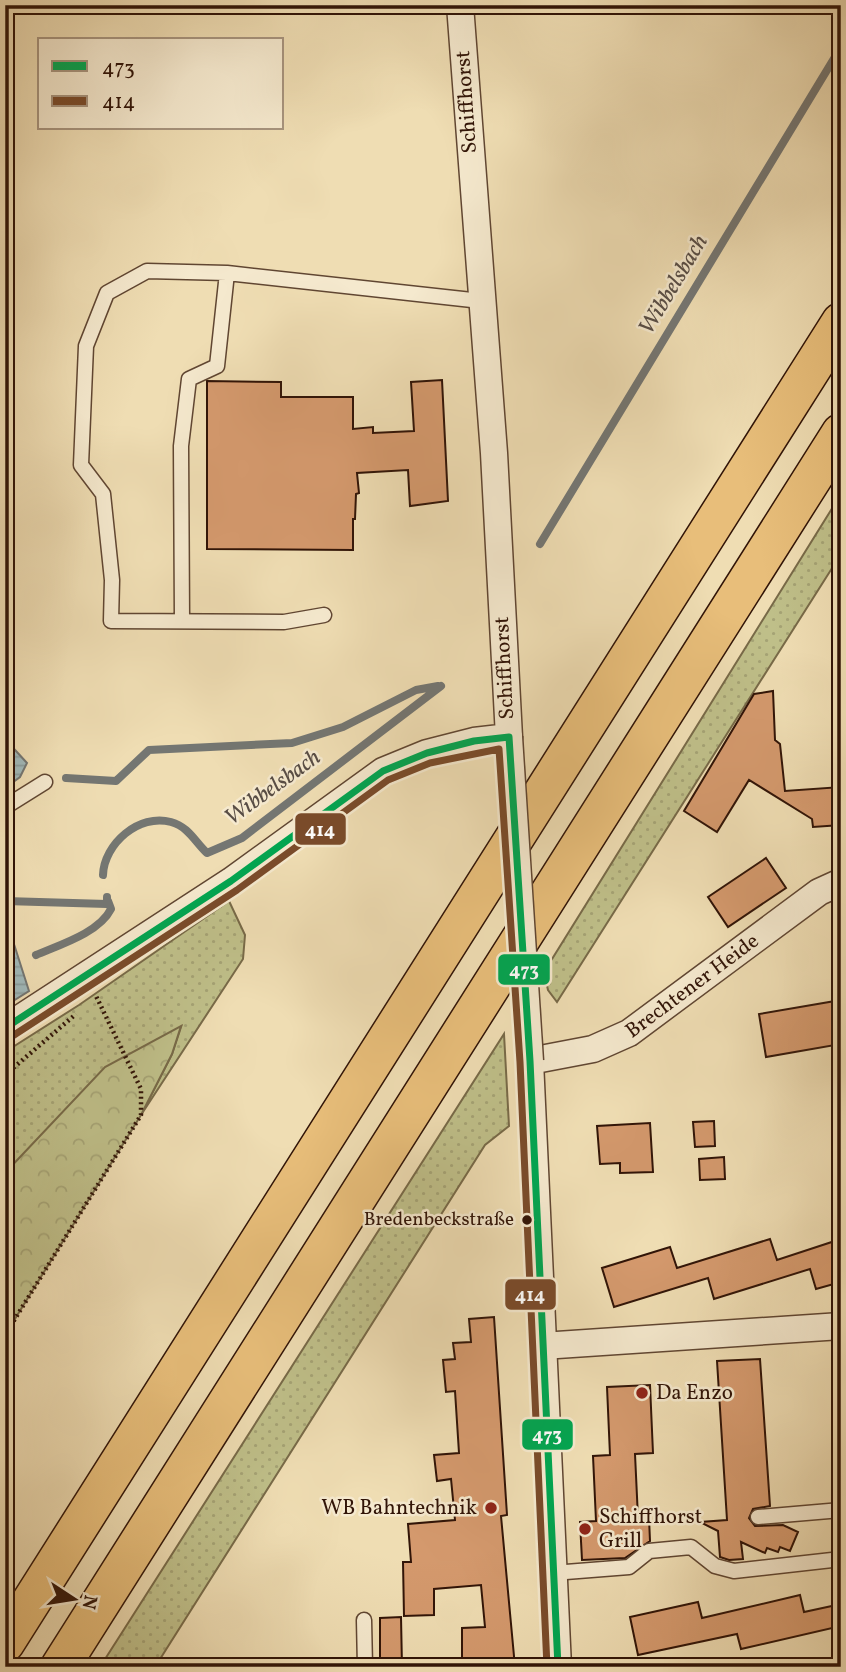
<svg xmlns="http://www.w3.org/2000/svg" width="846" height="1672" viewBox="0 0 846 1672" font-family="Vollkorn,serif">
<style>
.grass{fill:url(#grass-dots);stroke:#786a48;stroke-width:2}
.forest{fill:url(#forest-crowns);stroke:#786a48;stroke-width:2}
.water{fill:url(#water-rules);stroke:#747672;stroke-width:2}
.lines{fill:none;stroke-linecap:round;stroke-linejoin:round}
.stream{stroke:#747672;stroke-width:8}
.building{fill:#d4996d;stroke:#311407;stroke-width:2}
.lane-casing{stroke:#604632;stroke-width:17}
.street-casing{stroke:#604632;stroke-width:29}
.highway-casing{stroke:#311407;stroke-width:41}
.path{stroke:#311407;stroke-width:4.5;stroke-dasharray:2 3.5;stroke-linecap:butt}
.lane{stroke:#f5e9ce;stroke-width:14}
.street{stroke:#f5e9ce;stroke-width:26}
.highway{stroke:#e8be7a;stroke-width:38}
.street-bridge-casing{stroke:#604632;stroke-width:29;stroke-linecap:butt}
.street-bridge{stroke:#f5e9ce;stroke-width:26}
.bus-1-casing{stroke:#f5e9ce;stroke-width:12}
.bus-2-casing{stroke:#f5e9ce;stroke-width:12}
.bus-1{stroke:#00a651;stroke-width:7}
.bus-2{stroke:#7a4b2a;stroke-width:7}
.bus-dot{fill:#311407;stroke:#f5e9ce;stroke-width:2.5}
.poi-dot{fill:#8f2418;stroke:#f5e9ce;stroke-width:2.5}
.labels{text-anchor:middle;dominant-baseline:central;stroke-width:5;stroke-linejoin:round;paint-order:stroke}
.bus-label{font-size:19px;fill:#311407;stroke:#f5e9ce;text-anchor:end}
.street-label{font-size:21px;fill:#311407;stroke:#f5e9ce}
.poi-label{font-size:21px;fill:#311407;stroke:#f5e9ce;text-anchor:start}
.water-label{font-size:23px;font-style:italic;fill:#584d45;stroke:#f5e9ce}
.line-badge{stroke:#f5e9ce;stroke-width:2.5}
.badge-label{font-size:19px;text-anchor:middle;font-weight:bold;fill:#fff}
</style>
<defs>
<pattern id="grass-dots" width="8" height="8" patternUnits="userSpaceOnUse" patternTransform="scale(1.75)"><rect width="8" height="8" fill="#bfbf89"/><path d="M2 2h.1M6 6h.1" fill="none" stroke="#a5a375" stroke-width="1.8" stroke-linecap="round"/></pattern>
<pattern id="forest-crowns" width="20" height="18" patternUnits="userSpaceOnUse" patternTransform="scale(1.75)"><rect width="20" height="18" fill="#bfbf89"/><path d="M2 6a3 3 0 1 1 6 0M12 15a3 3 0 1 1 6 0" fill="none" stroke="#a5a375"/></pattern>
<pattern id="water-rules" width="6" height="5" patternUnits="userSpaceOnUse" patternTransform="scale(1.75)"><rect width="6" height="5" fill="#a0b8b9"/><path d="M0 2.5h6" fill="none" stroke="#8a9d9e"/></pattern>
</defs>
<rect width="100%" height="100%" fill="#efddb3"/>
<filter id="stains"><feTurbulence type="fractalNoise" baseFrequency=".00286" numOctaves="4"/><feColorMatrix values="0 0 0 0 .2 0 0 0 0 .09 0 0 0 0 .02 0 0 0 .5 -.17"/></filter>
<radialGradient id="worn" r=".72"><stop offset=".6" stop-color="#630" stop-opacity="0"/><stop offset="1" stop-color="#630" stop-opacity=".3"/></radialGradient>
<path class="grass" d="M841,494V554L557,1002L548,990L544,972Z
M229,901L245,935L243,959L141,1115L172,1054L181,1027L5,1173V1052L79,1005Z
M504,1034L509,1126L485,1145L155,1667H100Z"/>
<path class="forest" d="M181,1026L172,1054L141,1115L5,1335V1173L105,1067Z"/>
<path class="water" d="M5,739L27,763L20,777L5,788Z
M5,916L29,991L5,1006Z"/>
<g class="lines">
<path class="stream" d="M540,544L841,47
M66,778L116,781L149,750L292,743L343,727L416,690L438,686
M103,875C104,844 139,813 171,822C189,827 195,842 207,853L242,838L441,686
M5,901L107,904V897
M36,955C59,945 99,933 111,909L108,901"/>
</g>
<path class="building" d="M442,380L448,501L410,506L408,470L357,473L359,493L356,494L355,519H353V550L207,549V381L281,382V397H353V429L373,427V433L414,431L411,382Z
M773,691L775,740L780,744L785,791L841,787V825L813,827L812,819L749,780L717,832L684,811L754,694Z
M766,858L786,888L728,927L708,897Z
M841,1000V1044L766,1057L759,1014Z
M714,1121L715,1146L695,1147L693,1122Z
M650,1123L653,1172L620,1173V1163L600,1164L597,1126Z
M724,1157L725,1179L700,1180L699,1159Z
M770,1239L777,1260L841,1239V1282L816,1289L810,1269L714,1299L708,1278L614,1307L602,1268L670,1247L677,1268Z
M494,1317L507,1515L501,1516L515,1667H462V1628L485,1627L481,1585L434,1589V1615L404,1616L403,1562H411L408,1524L455,1520L451,1479L437,1481L434,1455L459,1453L455,1391L446,1392L443,1360L455,1359L453,1343L471,1342L469,1319Z
M760,1359L770,1506L753,1509L749,1518L755,1526L783,1525L798,1532L790,1551L780,1547L778,1552L767,1548L765,1553L741,1542L743,1559L729,1560L720,1557L718,1531L700,1522L727,1520L717,1361Z
M650,1385L653,1453L635,1454L638,1518H649L650,1541L625,1558L582,1560L580,1522L596,1521L593,1456L610,1455L607,1387Z
M800,1595L804,1612L841,1604V1626L741,1649L737,1634L638,1655L630,1617L698,1602L702,1618Z
M401,1617L402,1667H380V1618Z"/>
<g class="lines">
<g class="lane-casing">
<path id="lane" d="M227,273L147,271L107,293L86,346L81,465L103,494L112,580L111,621L284,622L324,615
M182,620L181,446L189,379L217,366L227,273L481,301
M5,807L45,782
M758,1517L841,1510
M553,1573L629,1567L649,1551L691,1547L715,1566L734,1571L841,1559
M364,1620L365,1667"/>
</g>
<g class="street-casing">
<g id="street">
<path d="M5,1028L231,881L383,771L427,753L474,741L509,737L494,453L460,5"/>
<path d="M542,1346L841,1326"/>
<path id="s1" d="M558,1667L530,1061L593,1049L629,1033L819,892L841,882"/>
</g>
</g>
<g class="highway-casing">
<path id="highway" d="M5,1643L841,322
M60,1667L841,433"/>
</g>
<path class="path" d="M5,1075L76,1014
M5,1335L141,1115V1089L96,996"/>
<use href="#lane" class="lane"/>
<use href="#street" class="street"/>
<use href="#highway" class="highway"/>
<g class="street-bridge-casing">
<path id="street-bridge" d="M509,737L530,1061"/>
</g>
<use href="#street-bridge" class="street-bridge"/>
<g class="bus-1-casing">
<path id="bus-1" d="M509,737L530,1061L558,1667
M5,1028L231,881L383,771L427,753L474,741L509,737"/>
</g>
<g class="bus-2-casing">
<path id="bus-2" d="M11,1037L237,890L388,780L430,763L499,749L520,1062L547,1667"/>
</g>
<use href="#bus-1" class="bus-1"/>
<use href="#bus-2" class="bus-2"/>
</g>
<circle class="bus-dot" cx="527" cy="1220" r="6"/>
<g class="poi-dot">
<circle cx="642" cy="1393" r="7"/>
<circle cx="491" cy="1508" r="7"/>
<circle cx="585" cy="1529" r="7"/>
</g>
<g class="labels">
<g class="bus-label">
<text x="514" y="1220">Bredenbeckstraße</text>
</g>
<g class="street-label">
<text transform="translate(467 102) rotate(-94)">Schiffhorst</text>
<text transform="translate(505 668) rotate(-93)">Schiffhorst</text>
<text stroke="none"><textPath href="#s1" startOffset="789">Brechtener Heide</textPath></text>
</g>
<g class="poi-label">
<text x="656" y="1393">Da Enzo</text>
<text x="477" y="1508" text-anchor="end">WB Bahntechnik</text>
<text x="599" y="1517">Schiffhorst<tspan x="599" dy="24">Grill</tspan></text>
</g>
<g class="water-label">
<text transform="translate(674 285) rotate(-59)">Wibbelsbach</text>
<text transform="translate(273 788) rotate(-36)">Wibbelsbach</text>
</g>
</g>
<g class="line-badge">
<rect x="294" y="812" width="53" height="34" rx="7" fill="#7a4b2a"/>
<rect x="497" y="953" width="54" height="33" rx="7" fill="#00a651"/>
<rect x="504" y="1278" width="53" height="33" rx="7" fill="#7a4b2a"/>
<rect x="521" y="1418" width="53" height="33" rx="7" fill="#00a651"/>
</g>
<g class="badge-label">
<text x="320" y="836">414</text>
<text x="524" y="976">473</text>
<text x="530" y="1301">414</text>
<text x="547" y="1441">473</text>
</g>
<rect width="846" height="1672" fill="none" stroke="#efddb3" stroke-width="28"/>
<rect x="7" y="7" width="832" height="1658" fill="none" stroke="#311407" stroke-width="3.5"/>
<rect x="14" y="14" width="818" height="1644" fill="none" stroke="#311407" stroke-width="2"/>
<rect x="38" y="38" width="245" height="91" fill="#f5e9ce" stroke="#a7947e" stroke-width="2"/>
<rect x="52" y="61" width="35" height="10" fill="#00a651" stroke="#a7947e" stroke-width="2"/>
<text x="102" y="74" font-size="21" fill="#311407">473</text>
<rect x="52" y="96" width="35" height="10" fill="#7a4b2a" stroke="#a7947e" stroke-width="2"/>
<text x="102" y="108" font-size="21" fill="#311407">414</text>
<g transform="translate(74 1599) rotate(102)" stroke="#f5e9ce" stroke-width="5" paint-order="stroke">
<path d="M0-5L12 26L0 18L-12 26Z" fill="#311407"/>
<text y="-10" font-size="19" font-weight="bold" text-anchor="middle" fill="#311407">N</text>
</g>
<rect width="100%" height="100%" filter="url(#stains)"/>
<rect width="100%" height="100%" fill="url(#worn)"/>
</svg>
